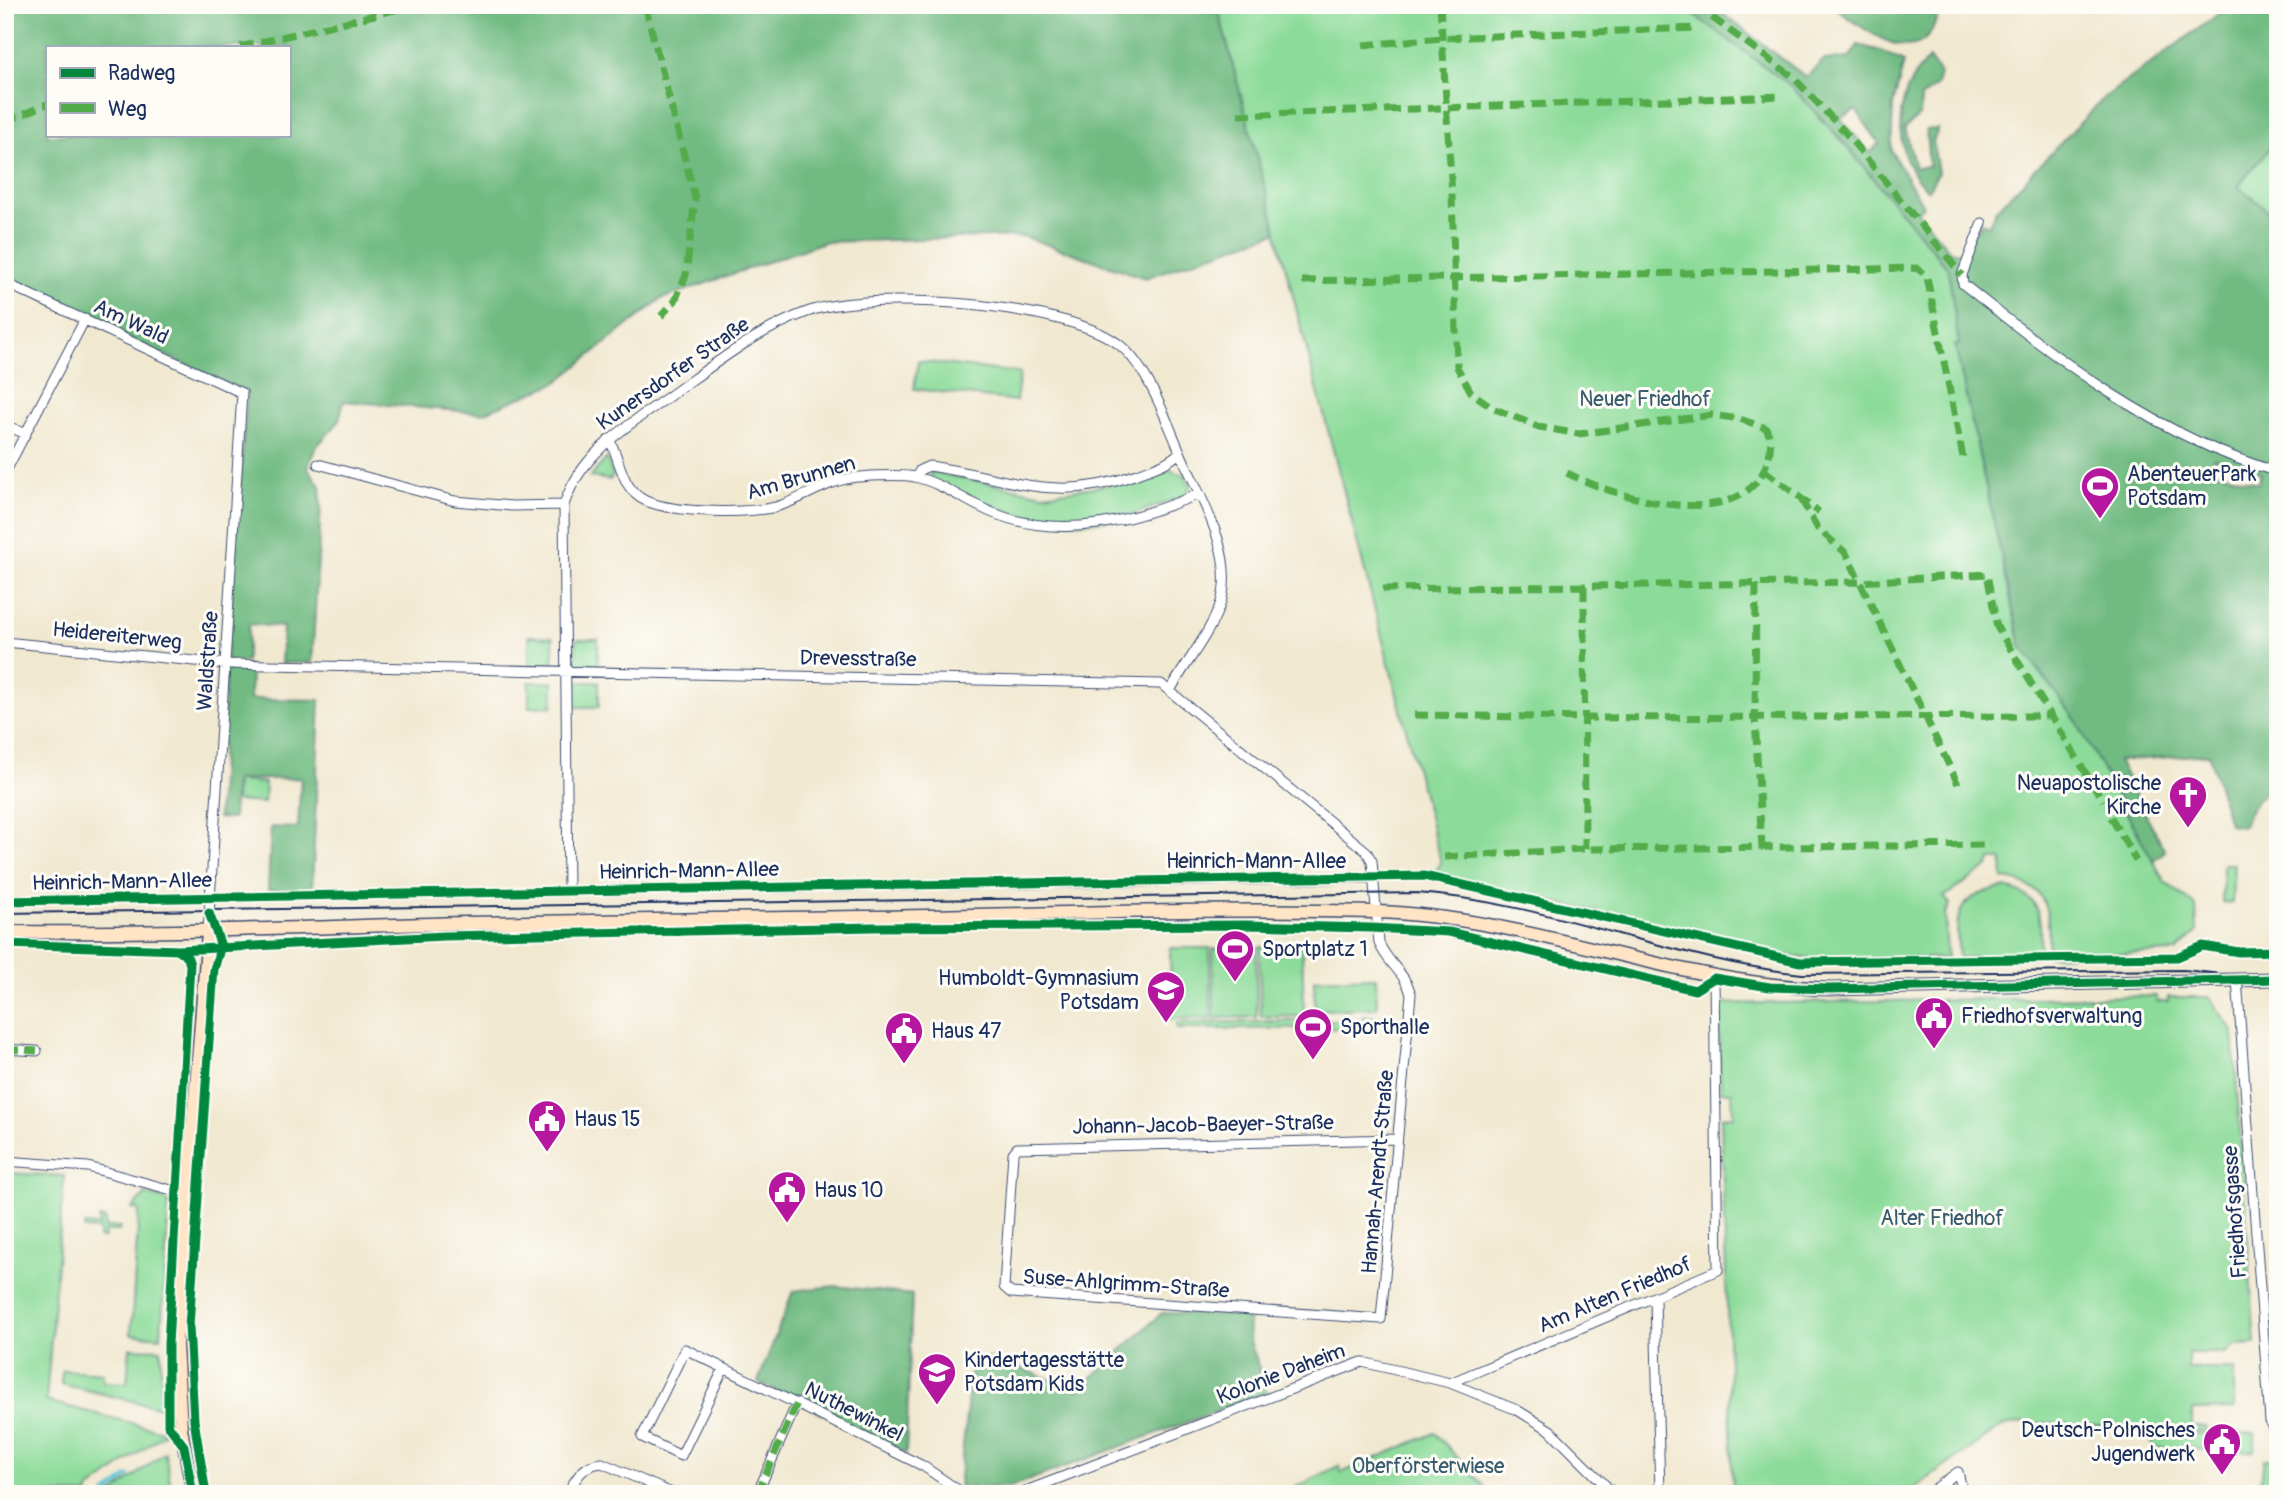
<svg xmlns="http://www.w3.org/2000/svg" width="2283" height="1499" viewBox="0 0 2283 1499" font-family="Pangolin,sans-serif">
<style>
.green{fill:#8cdb9a;stroke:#54857c;stroke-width:2}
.forest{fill:#71bb82;stroke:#467570;stroke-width:2;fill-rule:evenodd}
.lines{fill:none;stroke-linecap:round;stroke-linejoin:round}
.stream{stroke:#5cc7d7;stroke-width:3.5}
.street-casing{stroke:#3b4b6f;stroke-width:11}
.secondary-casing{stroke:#3b4b6f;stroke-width:15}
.street{stroke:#fff;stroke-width:9}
.secondary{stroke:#ffe4c6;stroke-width:12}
.tram{stroke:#1b2f5e;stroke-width:2}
.quiet{stroke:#52ab49;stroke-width:7;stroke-dasharray:14 7;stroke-linecap:butt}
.cycleway-casing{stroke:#fdfcf7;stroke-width:13}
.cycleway{stroke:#00873e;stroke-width:9}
.labels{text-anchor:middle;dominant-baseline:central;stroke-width:6;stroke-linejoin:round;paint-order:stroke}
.street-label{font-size:21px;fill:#1b2f5e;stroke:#fdfcf7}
.park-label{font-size:21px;fill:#375a6d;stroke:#fdfcf7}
.poi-label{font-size:21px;fill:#1b2f5e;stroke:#fdfcf7;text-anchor:start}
</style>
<rect width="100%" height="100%" fill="#fdfcf7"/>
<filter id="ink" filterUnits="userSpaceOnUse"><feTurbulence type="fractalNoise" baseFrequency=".0143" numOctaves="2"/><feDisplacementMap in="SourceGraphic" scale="14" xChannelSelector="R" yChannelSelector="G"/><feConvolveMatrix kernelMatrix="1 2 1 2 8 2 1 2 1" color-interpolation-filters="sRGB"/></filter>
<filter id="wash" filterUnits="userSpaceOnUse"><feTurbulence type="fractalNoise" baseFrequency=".00686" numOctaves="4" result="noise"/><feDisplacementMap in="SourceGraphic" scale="28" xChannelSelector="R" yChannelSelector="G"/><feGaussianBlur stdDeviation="1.57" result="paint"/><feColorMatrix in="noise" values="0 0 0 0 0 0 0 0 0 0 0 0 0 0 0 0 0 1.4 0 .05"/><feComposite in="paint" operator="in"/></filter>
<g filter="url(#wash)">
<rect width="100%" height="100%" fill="#f1e8d0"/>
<path class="green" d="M1217,5H1680L1790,85L1843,142L1948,268L1959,346H1955L2021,646L2075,719L2165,882L2196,906L2197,932L2176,952L2048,956C2049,916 2053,884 2003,879L2002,860H1991L1989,866L1944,897L1950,904L1945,915L1947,958L1819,960L1780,955L1433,874L1441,863Z
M2278,138V219L2238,186Z
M918,361L1020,373L1016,401L914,389Z
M607,458L613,476L610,480L590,477Z
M1168,470L1185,475L1190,485L1188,494C1156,506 1123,521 1089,522C1032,525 980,502 929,480L931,472L1044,494L1123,483Z
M529,636L553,637V665H529Z
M576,639H598V666H575Z
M529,682H553V706L529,707Z
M575,682H599V707H575Z
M236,781L265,783L264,803L235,801Z
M2223,864H2234L2232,903L2222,902Z
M2005,888C2046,896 2040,922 2040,956L1959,958C1957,930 1951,904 1983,893C1991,890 1997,888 2005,888Z
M1302,946L1304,1016L1261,1017L1259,947Z
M1170,948H1210L1211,1018L1171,1019Z
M1256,948L1257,1017L1214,1018L1213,949Z
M1376,977L1377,1008L1315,1010L1314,979Z
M2156,996L2157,1002L2168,1001V997H2209L2233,1031L2255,1344L2235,1345L2225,1353H2188V1369H2234V1409L2192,1410V1426L2207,1427V1431H2160L2159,1434L2255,1433V1451L2152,1448V1429L2024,1422L2001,1427L1906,1494H1733L1721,1117L1733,1116L1732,1092H1721L1718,1004Z
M1363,1016H1376L1377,1028L1177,1029V1023L1362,1020Z
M5,1173L64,1176L46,1401L166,1432L89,1490V1494H5Z
M146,1194L169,1201L161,1337L131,1334L139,1210L132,1209Z
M99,1218L105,1219V1227H120L119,1231H105L104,1238H99V1230L84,1229V1225L99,1226Z
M130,1348L161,1349V1408L61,1384L62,1370L103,1373V1382L127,1383Z
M1435,1433L1491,1494H1283L1340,1465L1341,1473Z
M165,1452L172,1494H112Z
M2264,1459H2278V1494H2259Z"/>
<path class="forest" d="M5,5H1217L1277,232L1145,278L1022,236L824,242L661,299L556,383L483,413L344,401L338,423L315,448L308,468L320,486L321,505L312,663H281L283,627L249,624L246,662H226L247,393L5,281ZM47,47H289V135H47Z
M1680,5H1711L1806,77L1824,60L1849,58L1858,45L1881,51L1904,62L1893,105L1891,150L1923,206L1917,211L1950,251L1958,253L1964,250L1972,227L1978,229L1981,222L1989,225L1995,211L2105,97L2231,5H2278V138L2238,186L2278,219V773L2249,812L2243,826L2229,824L2209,754L2118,761L2165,851L2153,861L2075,719L2021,646L1955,345H1959L1948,268L1843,142L1790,85ZM1856,110L1879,143L1870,153L1840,118ZM2213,458L2261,473L2258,483L2209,469Z
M1845,5H1942C1938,15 1935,27 1929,35C1907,65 1857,24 1838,10Z
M1929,58L1940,74L1937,85L1921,98L1920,115L1905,128L1915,168L1929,166L1926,130L1938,129L1933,142L1938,173L1928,190C1897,164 1893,114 1912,80C1916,72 1923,65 1929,58Z
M226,666H251L250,699L320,700L312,890H268L271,827L298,828L301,778L235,780L233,819L218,818Z
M835,1286L912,1295L906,1454L758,1382L793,1291Z
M1162,1313L1248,1315L1249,1338L1267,1393L1010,1487H959L972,1357L996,1359L1078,1390Z"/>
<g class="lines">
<path class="stream" d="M106,1494L129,1476"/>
</g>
</g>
<g filter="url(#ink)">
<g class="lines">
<g class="street-casing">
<path id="street" d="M1982,223L1962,275L1963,284C2058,360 2159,438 2278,472
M5,283L242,393L208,932
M5,425L26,434
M609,439C621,460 621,490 646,501C674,513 753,515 782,505C807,496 830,480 857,477C874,476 898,474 915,477C942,483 968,503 993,513C1063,541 1133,521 1199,494
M318,464L455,501L512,506L564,505
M5,473L85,319
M916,477L920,470L929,466C1008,477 1055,505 1137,474C1153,468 1168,464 1180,452
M5,642L225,664L1161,684L1366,851L1372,861L1379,943C1387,963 1405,972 1411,994L1381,1319L1011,1293L1004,1287L1013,1153L1017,1148L1397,1139
M568,890L564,505C580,455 623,429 664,400C711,367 753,332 807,312C869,289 1064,303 1117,343C1149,366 1168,426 1184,461C1203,502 1235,556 1221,602C1211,632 1187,661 1171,689
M5,901L1373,878
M2237,979L2270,1421L2278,1440
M5,1049L37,1051
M5,1161L88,1167L175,1191L188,1198
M1655,1298L1660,1494
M724,1368L681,1456L642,1437L685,1349L923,1466L964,1494
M1450,1383L1718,1270L1714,978
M567,1494C577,1477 582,1465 602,1463L674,1494
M757,1494L797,1403
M1018,1494L1362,1362L1450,1383L1517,1410L1550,1430L1614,1494
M1928,1494L1958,1472L1963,1494"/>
</g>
<g class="secondary-casing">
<path id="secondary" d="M5,932C159,934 312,927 466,923C598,920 730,919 862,917C1033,915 1205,907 1377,912C1532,917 1675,985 1830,989L2278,979
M193,1494L181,1428L176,1345L208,932"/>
</g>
<use href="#street" class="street"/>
<use href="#secondary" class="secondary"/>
<path class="tram" d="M5,913L1417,893C1548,902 1672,960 1802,974L2184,970L2278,980"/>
<path class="quiet" d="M645,5L695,198L686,275L675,301L661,316
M1440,5L1452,195L1457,367L1471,392L1493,408L1539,427L1579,434L1712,415L1740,419L1766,428C1774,443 1770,459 1762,474C1728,532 1615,497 1567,473
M1695,5L1792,76L1844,131L1962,275
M1363,45L1442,38L1696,28
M240,47L416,5
M1238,115L1783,96
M5,122L47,104
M1302,281L1917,268L1927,277L1963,457
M1764,470L1819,512
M1801,499L1818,529L1846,553L1958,784
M1756,584L1755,717L1762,850
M1584,586L1585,849
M1383,589L1860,582L1987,574L1997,627L2103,801
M1414,715L1583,718L2050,716
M2111,817L2136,861
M1444,857L1585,849L1990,845
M5,1049L37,1051
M757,1494L797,1403"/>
<g class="cycleway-casing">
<path id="cycleway" d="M5,901L1424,876L1800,962L2177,957L2203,946L2239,952L2278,951
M5,944L179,950L444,936L874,927L1246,925L1371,928L1449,932L1695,990L1714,978L1770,987L1830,989L2278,979
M179,950L188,958L190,965L168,1344V1425L184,1446L193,1494
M206,1494L194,1420L189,1326L214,969L221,946L209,913"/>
</g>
<use href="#cycleway" class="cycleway"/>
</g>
</g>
<defs>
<g id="stadium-pin" transform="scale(2.0125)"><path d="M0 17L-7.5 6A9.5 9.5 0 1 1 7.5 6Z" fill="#b5179e" stroke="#fdfcf7"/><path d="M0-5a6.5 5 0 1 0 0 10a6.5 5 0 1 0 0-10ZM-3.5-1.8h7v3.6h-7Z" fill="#fff"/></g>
<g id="church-pin" transform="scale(2.0125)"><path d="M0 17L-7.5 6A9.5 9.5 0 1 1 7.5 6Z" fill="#b5179e" stroke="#fdfcf7"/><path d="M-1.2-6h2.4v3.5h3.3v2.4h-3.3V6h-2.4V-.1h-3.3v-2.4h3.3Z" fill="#fff"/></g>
<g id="school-pin" transform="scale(2.0125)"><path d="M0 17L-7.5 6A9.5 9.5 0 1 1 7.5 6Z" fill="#b5179e" stroke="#fdfcf7"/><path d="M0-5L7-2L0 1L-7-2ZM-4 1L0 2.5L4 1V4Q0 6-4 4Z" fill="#fff"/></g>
<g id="civic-pin" transform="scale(2.0125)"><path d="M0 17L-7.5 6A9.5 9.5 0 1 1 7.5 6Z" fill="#b5179e" stroke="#fdfcf7"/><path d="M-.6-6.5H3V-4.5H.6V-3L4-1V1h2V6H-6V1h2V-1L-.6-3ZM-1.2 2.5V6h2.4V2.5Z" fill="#fff"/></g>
</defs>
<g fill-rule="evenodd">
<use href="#stadium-pin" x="2100" y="486"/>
<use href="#church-pin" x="2188" y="795"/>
<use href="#stadium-pin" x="1235" y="949"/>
<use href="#school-pin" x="1166" y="990"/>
<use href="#civic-pin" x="1934" y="1016"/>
<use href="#stadium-pin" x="1313" y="1027"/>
<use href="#civic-pin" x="904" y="1031"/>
<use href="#civic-pin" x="547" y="1119"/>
<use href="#civic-pin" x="787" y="1190"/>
<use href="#school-pin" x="937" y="1372"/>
<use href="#civic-pin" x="2222" y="1442"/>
</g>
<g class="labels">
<g class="street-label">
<text transform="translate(131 322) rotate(25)">Am Wald</text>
<text transform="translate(673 374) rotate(-35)">Kunersdorfer Straße</text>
<text transform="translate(801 478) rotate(-16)">Am Brunnen</text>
<text transform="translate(117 636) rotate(6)">Heidereiterweg</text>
<text transform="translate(858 659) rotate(1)">Drevesstraße</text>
<text transform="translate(208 661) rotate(-86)">Waldstraße</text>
<text x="1256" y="861">Heinrich-Mann-Allee</text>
<text transform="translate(689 871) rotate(-1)">Heinrich-Mann-Allee</text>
<text transform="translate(122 882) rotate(-1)">Heinrich-Mann-Allee</text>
<text transform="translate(1203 1125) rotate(-1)">Johann-Jacob-Baeyer-Straße</text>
<text transform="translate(1378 1172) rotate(-85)">Hannah-Arendt-Straße</text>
<text transform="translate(2235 1212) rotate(-94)">Friedhofsgasse</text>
<text transform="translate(1126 1284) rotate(4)">Suse-Ahlgrimm-Straße</text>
<text transform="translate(1615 1295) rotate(-23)">Am Alten Friedhof</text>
<text transform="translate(1281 1374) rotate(-21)">Kolonie Daheim</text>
<text transform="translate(854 1412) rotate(27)">Nuthewinkel</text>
</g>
<g class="park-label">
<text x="1645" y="399">Neuer Friedhof</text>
<text x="1942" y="1218">Alter Friedhof</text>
<text x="1428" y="1466">Oberförsterwiese</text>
</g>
<g class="poi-label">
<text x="2127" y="474">AbenteuerPark<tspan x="2127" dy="24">Potsdam</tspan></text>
<text x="2161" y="783" text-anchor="end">Neuapostolische<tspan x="2161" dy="24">Kirche</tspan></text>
<text x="1262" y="949">Sportplatz 1</text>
<text x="1139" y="978" text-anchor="end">Humboldt-Gymnasium<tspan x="1139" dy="24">Potsdam</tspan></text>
<text x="1961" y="1016">Friedhofsverwaltung</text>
<text x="1340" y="1027">Sporthalle</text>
<text x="931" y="1031">Haus 47</text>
<text x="574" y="1119">Haus 15</text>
<text x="814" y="1190">Haus 10</text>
<text x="964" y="1360">Kindertagesstätte<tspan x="964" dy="24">Potsdam Kids</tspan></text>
<text x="2195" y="1430" text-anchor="end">Deutsch-Polnisches<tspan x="2195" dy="24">Jugendwerk</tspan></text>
</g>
</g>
<rect width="2283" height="1499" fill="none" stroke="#fdfcf7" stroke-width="28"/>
<rect x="46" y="46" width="245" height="91" fill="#fdfcf7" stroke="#a3aaba" stroke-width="2"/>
<rect x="60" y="68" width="35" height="10" fill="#00873e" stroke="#a3aaba" stroke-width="2"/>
<text x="108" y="80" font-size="21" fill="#1b2f5e">Radweg</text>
<rect x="60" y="103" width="35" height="10" fill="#52ab49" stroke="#a3aaba" stroke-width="2"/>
<text x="108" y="116" font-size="21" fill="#1b2f5e">Weg</text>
</svg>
